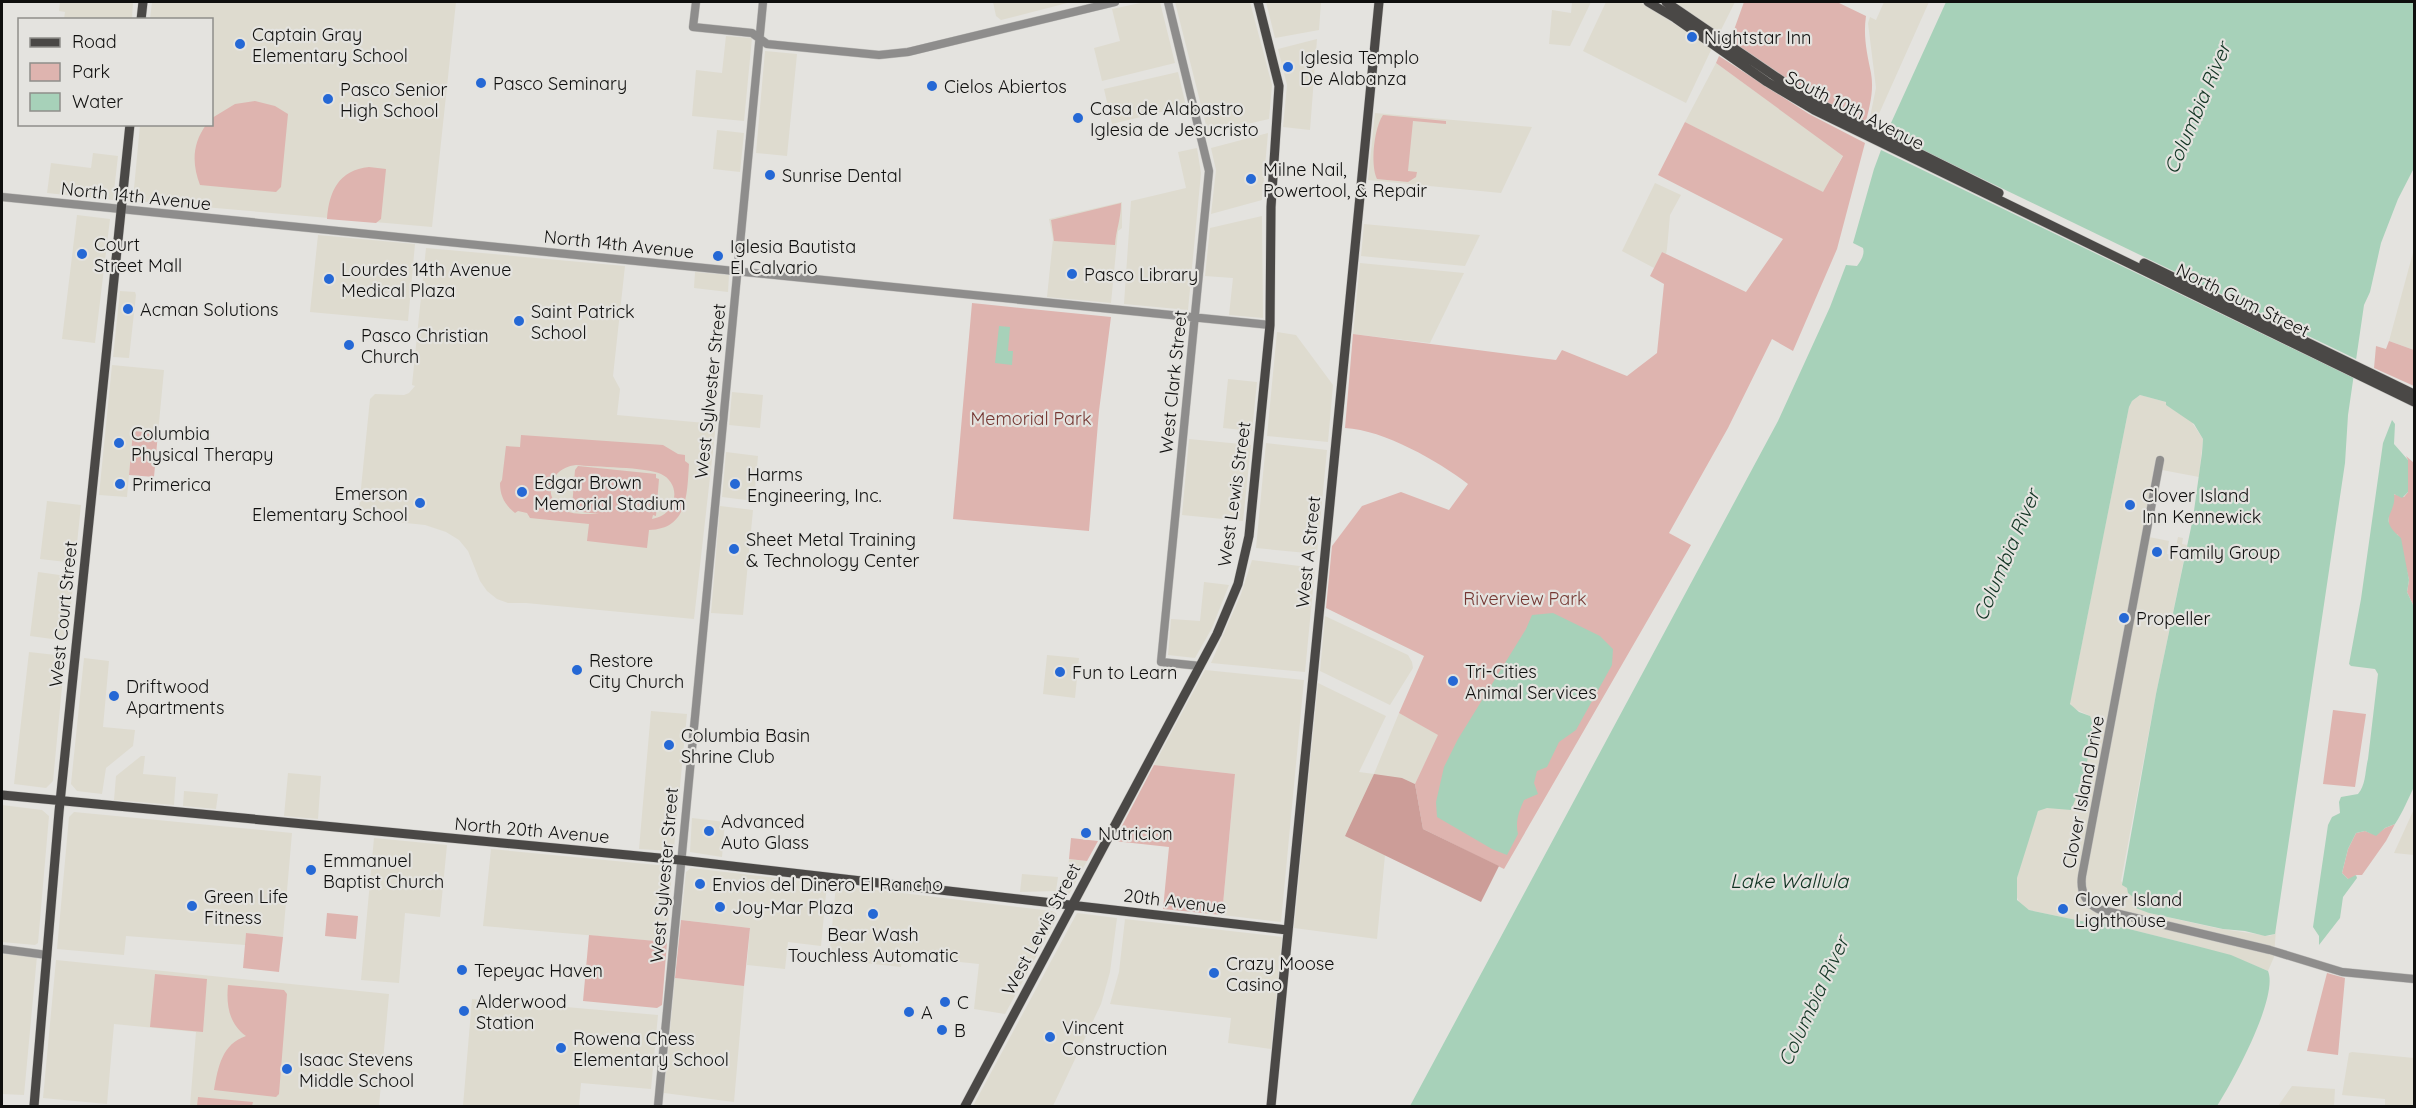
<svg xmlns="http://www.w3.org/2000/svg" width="2416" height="1108" viewBox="0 0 2416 1108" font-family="Quicksand,sans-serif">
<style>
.built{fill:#dedbcf}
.green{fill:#deb4af;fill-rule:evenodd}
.forest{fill:#cc9d98}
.water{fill:#a7d1b9}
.pier{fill:#e4e3df}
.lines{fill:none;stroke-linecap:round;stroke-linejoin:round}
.minor-casing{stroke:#c2c1be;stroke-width:9}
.major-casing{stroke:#c2c1be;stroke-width:10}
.minor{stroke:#8e8d8c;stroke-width:8}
.major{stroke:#4a4846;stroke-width:9}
.poi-dot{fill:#2568d5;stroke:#e4e3df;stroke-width:2}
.labels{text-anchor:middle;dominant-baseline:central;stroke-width:4.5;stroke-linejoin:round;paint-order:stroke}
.poi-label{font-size:18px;fill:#0f0f0e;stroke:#e4e3df;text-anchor:start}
.street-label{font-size:18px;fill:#0f0f0e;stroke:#e4e3df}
.park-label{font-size:18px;fill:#743732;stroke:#e4e3df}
.water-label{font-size:20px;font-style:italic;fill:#103322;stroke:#e4e3df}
</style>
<rect width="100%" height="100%" fill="#e4e3df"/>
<path class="built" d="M60,2H133L132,19H64L65,12L59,11Z
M152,2H456L432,227L135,201L133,199L140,125L212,124V20L150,19Z
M993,2H1071L1001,20L996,16Z
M1145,2H1160L1175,63L1102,81L1094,48L1120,41L1112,9Z
M1175,2H1250L1272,85L1269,119L1208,133Z
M1266,2H1321L1319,30L1275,38Z
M1572,2H1591L1570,46L1549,44L1552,10L1571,13Z
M1606,2H1640L1712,48L1686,103L1583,51Z
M1671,2H1735L1721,30L1716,32Z
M1884,2H1929L1874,125L1869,122L1876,88L1868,23L1870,17L1876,20Z
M726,36L752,38L744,121L692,116L696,70L722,73Z
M1317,39L1310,130L1283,127L1287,85L1278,49Z
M765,51L797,54L787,156L756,153Z
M1716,63L1843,155L1823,193L1685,122Z
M1178,72L1186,106L1112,124L1104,89Z
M1375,113L1532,127L1501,193L1368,180Z
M717,130L744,133L740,172L713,169Z
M1268,133L1262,200L1211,214L1216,170L1211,148Z
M1197,148L1201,173L1188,310L1124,304L1131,201L1186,188L1178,152Z
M93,153L118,156L113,200L47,193L51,163L91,168Z
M1655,183L1681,195L1670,215L1667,249L1666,254L1662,252L1654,268L1622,251Z
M1122,202V228L1118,231L1111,303L1047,297L1053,239L1049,219Z
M77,215L110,219L95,343L62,339Z
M1262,216L1263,318L1229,315L1233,278L1205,276L1210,228Z
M1364,224L1480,235L1465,266L1361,256Z
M318,235L415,244L408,321L310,312Z
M426,248L625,266L613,376L620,389L617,415L716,424L694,619L526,603H508L497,599L487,591L480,581L468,551L459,540L446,532L425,525L358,518L370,399L375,394L404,395L409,393L415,386L412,385Z
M2414,249V350L2389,341Z
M1360,263L1464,273L1430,343L1353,334Z
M695,272L729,275L728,292L694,288Z
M120,291L135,292L136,295L129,358L113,357Z
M1277,332L1296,335L1333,385L1328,442L1267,436Z
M112,365L164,370L158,433L133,431L127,497L99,495Z
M1228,379L1257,382L1252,431L1223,428Z
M732,392L763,395L760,428L729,425Z
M2140,395L2166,402V405L2191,421L2203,439L2199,477L2162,470L2149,537L2169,541L2167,554L2174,555L2178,537L2183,538L2182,544L2187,545L2156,694L2121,881L2134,897L2133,903L2149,913L2216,928L2269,936L2275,934L2276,928L2274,957L2268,971L2239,959L2189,944L2109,924L2081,921L2029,910L2020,904L2016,895L2017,878L2025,847L2038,811L2042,808H2053L2087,756L2092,736L2090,716L2073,708L2070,703L2129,407L2132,401Z
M1189,439L1251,445L1243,521L1182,515Z
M1266,443L1327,450L1317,554L1256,548Z
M726,452L758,456L754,501L722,497Z
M47,501L81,505L75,563L40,559Z
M720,506L753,510L743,615L711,613Z
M1252,560L1315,568L1305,672L1211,663L1241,594Z
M38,572L74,577L67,641L30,636Z
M1204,582L1229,585L1212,628L1195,658L1168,655L1171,619L1200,621Z
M1325,616L1408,655L1412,662L1413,668L1390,705L1320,671Z
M29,652L65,656L53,781L46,788L14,784Z
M1047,655L1079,658L1075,698L1043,694Z
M84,658L109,661L103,727L135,730L133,746L106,768L102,794L77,791L71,784Z
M1205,670L1304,680L1281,922L1222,915L1235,774L1154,765Z
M1318,683L1386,716L1359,772L1374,774L1399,713L1439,735L1415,784L1402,778L1345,835L1385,855L1377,939L1294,928Z
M651,711L687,714L674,848L670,851L639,849Z
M141,756H145L143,774L176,777L174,805L114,800L116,776Z
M288,773L321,776L318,819L284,816Z
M184,791L218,794L216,809L183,806Z
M2,805L42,810L49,816L38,943L35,945L2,942Z
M2414,809V855L2394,853Z
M74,812L292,833L283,937L246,933L245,945L126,936L124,955L57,949L69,817Z
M692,818L725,822L722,857L690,852Z
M374,838L447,845L440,917L405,913L399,983L361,980Z
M491,849L668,866L672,870L667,942L483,926Z
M1069,859L1087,861L1068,896H1065Z
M691,868L827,884L821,946L788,942L785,969L747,965L750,928L681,920L686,872Z
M1022,874L1058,877L1056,891L1020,892Z
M836,885L1052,911L1056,913L1057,918L1005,1014L974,1009L979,964L902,956L901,967L829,959Z
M1077,913L1117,918L1110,972L1101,1004L1053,1106H973Z
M1125,919L1282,937L1271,1049L1228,1043L1231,1018L1110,1004L1119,972Z
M2,954L37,956L24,1095L2,1094Z
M56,960L389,994L379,1106H190L196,1032L114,1024L107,1104L43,1098Z
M675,978L744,986L734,1102L664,1093Z
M472,999L658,1015L651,1089L581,1083L579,1106H463Z
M2352,1052L2414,1058V1106H2385V1099L2342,1095L2349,1053Z
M2292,1086L2335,1089L2334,1106H2278Z"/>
<path class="green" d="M1744,2H1837L1866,16C1863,37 1867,53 1871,73C1874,90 1870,105 1866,121L1805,92L1730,41Z
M1719,56L1809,114L1865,143L1837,249L1793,351L1772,339L1728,428L1669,533L1691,545L1504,869L1423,829L1415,784L1438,735L1399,713L1424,656L1326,608L1332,546L1362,506L1401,492L1449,510L1468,484C1438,461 1384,430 1345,428L1353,334L1556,360L1562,350L1627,376L1657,353L1664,284L1650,276L1662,252L1746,292L1783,239L1658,175L1685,122L1823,192L1843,156L1716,63Z
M255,101L275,106L288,114L281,187L276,192L200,185C192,164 192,144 206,125L212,124V118L235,104Z
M1383,115L1446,121V124L1413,121L1408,171L1417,172L1416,177L1408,182L1377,179C1370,165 1374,128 1383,115Z
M369,167L386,169L381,219L376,223L327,219C329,191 339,170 369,167Z
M1121,203C1121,219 1116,230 1115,245L1054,241L1051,220Z
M972,303L1111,317L1099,411L1089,531L953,519Z
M2389,341L2414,350V386L2374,368L2376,346L2386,349Z
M133,431L158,433L154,477L129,475Z
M521,435L663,445L678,454L685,455V461L689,464C687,494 688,529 649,530L647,548L587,541L589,524L530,518L527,513L518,511L515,513C505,505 500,496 500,483L502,480L506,446L520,447ZM576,465C594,467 647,467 661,474C672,479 677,491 673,502C670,512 662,517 652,519L653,515L656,516L659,479L656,478V474L578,466L575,470L572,507L574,508V511L599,514C590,514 575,515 566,511C541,500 548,468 576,465Z
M2406,456L2414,463V607L2407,592L2409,580L2398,535C2381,527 2392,508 2393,494L2404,497L2408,492V460Z
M2333,710L2366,714L2355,787L2323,784Z
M1154,765L1235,774L1222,915L1163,909L1169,847L1114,841Z
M2395,824L2386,841L2362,875H2356L2351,879H2348L2342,873L2348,849L2356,833L2365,831L2376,835L2385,828Z
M1071,838L1098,841L1087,861L1069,859Z
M327,913L358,916L356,939L325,936Z
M681,920L750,928L744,986L675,978Z
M246,933L283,937L279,972L243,968Z
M589,935L667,942L662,1005L657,1008L583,1001Z
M2327,973L2345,978L2338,1055L2307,1051Z
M155,974L207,979L203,1032L150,1027Z
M228,985L284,990L287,994L279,1094L276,1097L214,1090C218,1067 222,1044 246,1036C229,1024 226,1005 228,985Z
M198,1097L253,1102L252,1106H197Z"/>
<path class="forest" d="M1374,774L1402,778L1415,784L1423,829L1499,866L1481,902L1345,836Z"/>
<path class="water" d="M1946,2H2414V168L2398,199L2381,243L2370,292L2364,305L2348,415L2345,463L2275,934L2265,936L2245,931L2223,929L2149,913L2133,907V897L2128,893L2127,888L2122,885L2156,694L2193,518L2202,453L2203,439L2194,424L2166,405V402L2140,395L2132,401L2129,407L2070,704L2079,712L2090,716C2099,730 2079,794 2071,810L2047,808L2038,811L2017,878V900L2029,910L2081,921L2109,924L2189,944L2231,955L2268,971C2279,997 2232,1083 2217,1106H1410L1778,421L1830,307L1846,265L1857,266C1861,261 1865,254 1863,248L1853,243L1874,169L1891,123Z
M999,326L1010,327L1008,351H1013L1012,365L995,363Z
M2392,420L2395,424L2394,444L2408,460V492L2402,498L2394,494C2397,515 2376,517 2401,538L2409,580L2407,592L2414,607V787C2408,799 2403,812 2395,824L2385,828L2376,836L2365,831L2356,833L2348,849L2342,873L2348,879L2356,875L2357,878L2343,897L2340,918L2319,945V936L2313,927L2328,825L2332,817L2340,813L2339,802L2341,797L2358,794C2366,785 2365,771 2368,759L2378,674L2375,669L2351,666L2349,664L2361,599L2383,443Z
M1553,613L1600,636L1613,649L1612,665L1576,730L1559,742L1547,767L1537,771L1534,783L1538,794L1524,800C1519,811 1515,822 1518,834L1507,855L1492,849L1437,817L1436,802L1444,767L1458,739L1526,629L1532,615Z"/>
<path class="pier" d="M1885,132L2358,360L2356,379L1879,149Z"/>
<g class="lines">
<g class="minor-casing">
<path id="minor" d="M696,2L693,27L752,33L767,44L879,55L908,52L1115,2
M1168,2L1209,171L1161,662L1200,666
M2,197L1270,325
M2160,460L2082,876C2080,891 2085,902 2098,909L2270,950L2342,972L2414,979
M2,949L47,955
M658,1106L763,2"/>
</g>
<g class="major-casing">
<path id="major" d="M1648,2L1675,18L1767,82L1814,110L2414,402
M1666,2L1804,96L1999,193
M141,20L143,2
M2144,263L2414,394
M2,795L680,860L1287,930
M34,1106L59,812L130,124
M965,1106L1217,634L1238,584L1249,536L1270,325L1271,207L1279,86L1258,2
M1271,1106L1379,2"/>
</g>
<use href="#minor" class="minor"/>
<use href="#major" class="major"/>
</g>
<g class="poi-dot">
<circle cx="1692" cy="37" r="6"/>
<circle cx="240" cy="44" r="6"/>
<circle cx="1288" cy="67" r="6"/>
<circle cx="481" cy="83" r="6"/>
<circle cx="932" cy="86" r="6"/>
<circle cx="328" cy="99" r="6"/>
<circle cx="1078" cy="118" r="6"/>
<circle cx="770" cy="175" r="6"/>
<circle cx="1251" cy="179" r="6"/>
<circle cx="82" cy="254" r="6"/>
<circle cx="718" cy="256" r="6"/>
<circle cx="1072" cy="274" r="6"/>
<circle cx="329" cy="279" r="6"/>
<circle cx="128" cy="309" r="6"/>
<circle cx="519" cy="321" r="6"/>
<circle cx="349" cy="345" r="6"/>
<circle cx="119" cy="443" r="6"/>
<circle cx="120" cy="484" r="6"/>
<circle cx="735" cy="484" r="6"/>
<circle cx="522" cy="492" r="6"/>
<circle cx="420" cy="503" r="6"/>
<circle cx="2130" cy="505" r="6"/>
<circle cx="734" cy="549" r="6"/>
<circle cx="2157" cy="552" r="6"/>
<circle cx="2124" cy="618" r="6"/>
<circle cx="577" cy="670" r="6"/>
<circle cx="1060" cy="672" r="6"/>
<circle cx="1453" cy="681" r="6"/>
<circle cx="114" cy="696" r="6"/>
<circle cx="669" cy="745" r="6"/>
<circle cx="709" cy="831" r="6"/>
<circle cx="1086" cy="833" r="6"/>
<circle cx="311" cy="870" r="6"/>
<circle cx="700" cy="884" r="6"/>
<circle cx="192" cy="906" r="6"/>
<circle cx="720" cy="907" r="6"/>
<circle cx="2063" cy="909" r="6"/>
<circle cx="873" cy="914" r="6"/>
<circle cx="462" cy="970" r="6"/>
<circle cx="1214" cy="973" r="6"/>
<circle cx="945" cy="1002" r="6"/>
<circle cx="464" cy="1011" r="6"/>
<circle cx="909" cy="1012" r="6"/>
<circle cx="942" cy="1030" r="6"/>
<circle cx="1050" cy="1037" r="6"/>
<circle cx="561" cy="1048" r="6"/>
<circle cx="287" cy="1069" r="6"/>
</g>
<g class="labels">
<g class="poi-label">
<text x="252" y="34">Captain Gray<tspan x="252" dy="21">Elementary School</tspan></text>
<text x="1704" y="37">Nightstar Inn</text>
<text x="1300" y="57">Iglesia Templo<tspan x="1300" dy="21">De Alabanza</tspan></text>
<text x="493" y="83">Pasco Seminary</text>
<text x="944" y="86">Cielos Abiertos</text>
<text x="340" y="89">Pasco Senior<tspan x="340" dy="21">High School</tspan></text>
<text x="1090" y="108">Casa de Alabastro<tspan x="1090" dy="21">Iglesia de Jesucristo</tspan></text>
<text x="1263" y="169">Milne Nail,<tspan x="1263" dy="21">Powertool, &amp; Repair</tspan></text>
<text x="782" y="175">Sunrise Dental</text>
<text x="94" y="244">Court<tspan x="94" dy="21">Street Mall</tspan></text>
<text x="730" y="246">Iglesia Bautista<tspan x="730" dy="21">El Calvario</tspan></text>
<text x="341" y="269">Lourdes 14th Avenue<tspan x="341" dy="21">Medical Plaza</tspan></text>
<text x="1084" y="274">Pasco Library</text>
<text x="140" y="309">Acman Solutions</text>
<text x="531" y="311">Saint Patrick<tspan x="531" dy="21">School</tspan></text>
<text x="361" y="335">Pasco Christian<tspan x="361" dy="21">Church</tspan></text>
<text x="131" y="433">Columbia<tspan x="131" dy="21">Physical Therapy</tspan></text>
<text x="747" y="474">Harms<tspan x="747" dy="21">Engineering, Inc.</tspan></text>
<text x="534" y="482">Edgar Brown<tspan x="534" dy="21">Memorial Stadium</tspan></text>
<text x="132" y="484">Primerica</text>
<text x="408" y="493" text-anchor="end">Emerson<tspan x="408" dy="21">Elementary School</tspan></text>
<text x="2142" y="495">Clover Island<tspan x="2142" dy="21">Inn Kennewick</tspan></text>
<text x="746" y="539">Sheet Metal Training<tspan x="746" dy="21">&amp; Technology Center</tspan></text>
<text x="2169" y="552">Family Group</text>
<text x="2136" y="618">Propeller</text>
<text x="589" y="660">Restore<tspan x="589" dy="21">City Church</tspan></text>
<text x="1465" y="671">Tri-Cities<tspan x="1465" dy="21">Animal Services</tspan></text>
<text x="1072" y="672">Fun to Learn</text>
<text x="126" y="686">Driftwood<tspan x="126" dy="21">Apartments</tspan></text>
<text x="681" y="735">Columbia Basin<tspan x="681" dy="21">Shrine Club</tspan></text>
<text x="721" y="821">Advanced<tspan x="721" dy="21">Auto Glass</tspan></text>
<text x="1098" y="833">Nutricion</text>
<text x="323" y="860">Emmanuel<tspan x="323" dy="21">Baptist Church</tspan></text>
<text x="712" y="884">Envios del Dinero El Rancho</text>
<text x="204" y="896">Green Life<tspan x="204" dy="21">Fitness</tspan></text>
<text x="2075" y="899">Clover Island<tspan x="2075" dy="21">Lighthouse</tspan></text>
<text x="732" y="907">Joy-Mar Plaza</text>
<text x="873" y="934" text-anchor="middle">Bear Wash<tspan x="873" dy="21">Touchless Automatic</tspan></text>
<text x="1226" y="963">Crazy Moose<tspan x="1226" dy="21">Casino</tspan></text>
<text x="474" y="970">Tepeyac Haven</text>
<text x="476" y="1001">Alderwood<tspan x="476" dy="21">Station</tspan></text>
<text x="957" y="1002">C</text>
<text x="921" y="1012">A</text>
<text x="1062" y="1027">Vincent<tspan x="1062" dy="21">Construction</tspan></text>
<text x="954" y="1030">B</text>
<text x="573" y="1038">Rowena Chess<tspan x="573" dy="21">Elementary School</tspan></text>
<text x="299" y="1059">Isaac Stevens<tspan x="299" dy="21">Middle School</tspan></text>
</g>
<g class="street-label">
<text transform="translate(1855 110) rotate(27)">South 10th Avenue</text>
<text transform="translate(136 196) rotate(6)">North 14th Avenue</text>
<text transform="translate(619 244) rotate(6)">North 14th Avenue</text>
<text transform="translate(2243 300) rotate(26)">North Gum Street</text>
<text transform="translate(1173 382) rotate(-84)">West Clark Street</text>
<text transform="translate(710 391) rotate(-84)">West Sylvester Street</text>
<text transform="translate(1234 494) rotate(-82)">West Lewis Street</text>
<text transform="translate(1308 552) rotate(-84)">West A Street</text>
<text transform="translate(63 614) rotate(-84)">West Court Street</text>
<text transform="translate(2083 792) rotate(-79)">Clover Island Drive</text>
<text transform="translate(532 830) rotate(5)">North 20th Avenue</text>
<text transform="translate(664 875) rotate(-85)">West Sylvester Street</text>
<text transform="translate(1175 901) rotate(7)">20th Avenue</text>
<text transform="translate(1041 929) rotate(-62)">West Lewis Street</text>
</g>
<g class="park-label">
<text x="1031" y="418">Memorial Park</text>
<text x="1525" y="598">Riverview Park</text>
</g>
<g class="water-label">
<text transform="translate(2197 108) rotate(-67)">Columbia River</text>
<text transform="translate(2006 555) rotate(-67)">Columbia River</text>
<text x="1789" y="880">Lake Wallula</text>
<text transform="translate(1813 1001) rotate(-65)">Columbia River</text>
</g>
</g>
<rect width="2416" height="1108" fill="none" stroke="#0f0f0e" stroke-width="6"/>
<rect x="18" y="18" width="195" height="108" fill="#e4e3df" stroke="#8f8e8b" stroke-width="1.5"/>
<rect x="30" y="38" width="30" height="9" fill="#4a4846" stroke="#8f8e8b" stroke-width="1.5"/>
<text x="72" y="48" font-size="18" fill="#0f0f0e">Road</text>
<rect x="30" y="63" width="30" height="18" fill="#deb4af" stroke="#8f8e8b" stroke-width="1.5"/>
<text x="72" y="78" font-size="18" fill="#0f0f0e">Park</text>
<rect x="30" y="93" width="30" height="18" fill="#a7d1b9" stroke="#8f8e8b" stroke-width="1.5"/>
<text x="72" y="108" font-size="18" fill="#0f0f0e">Water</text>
</svg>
